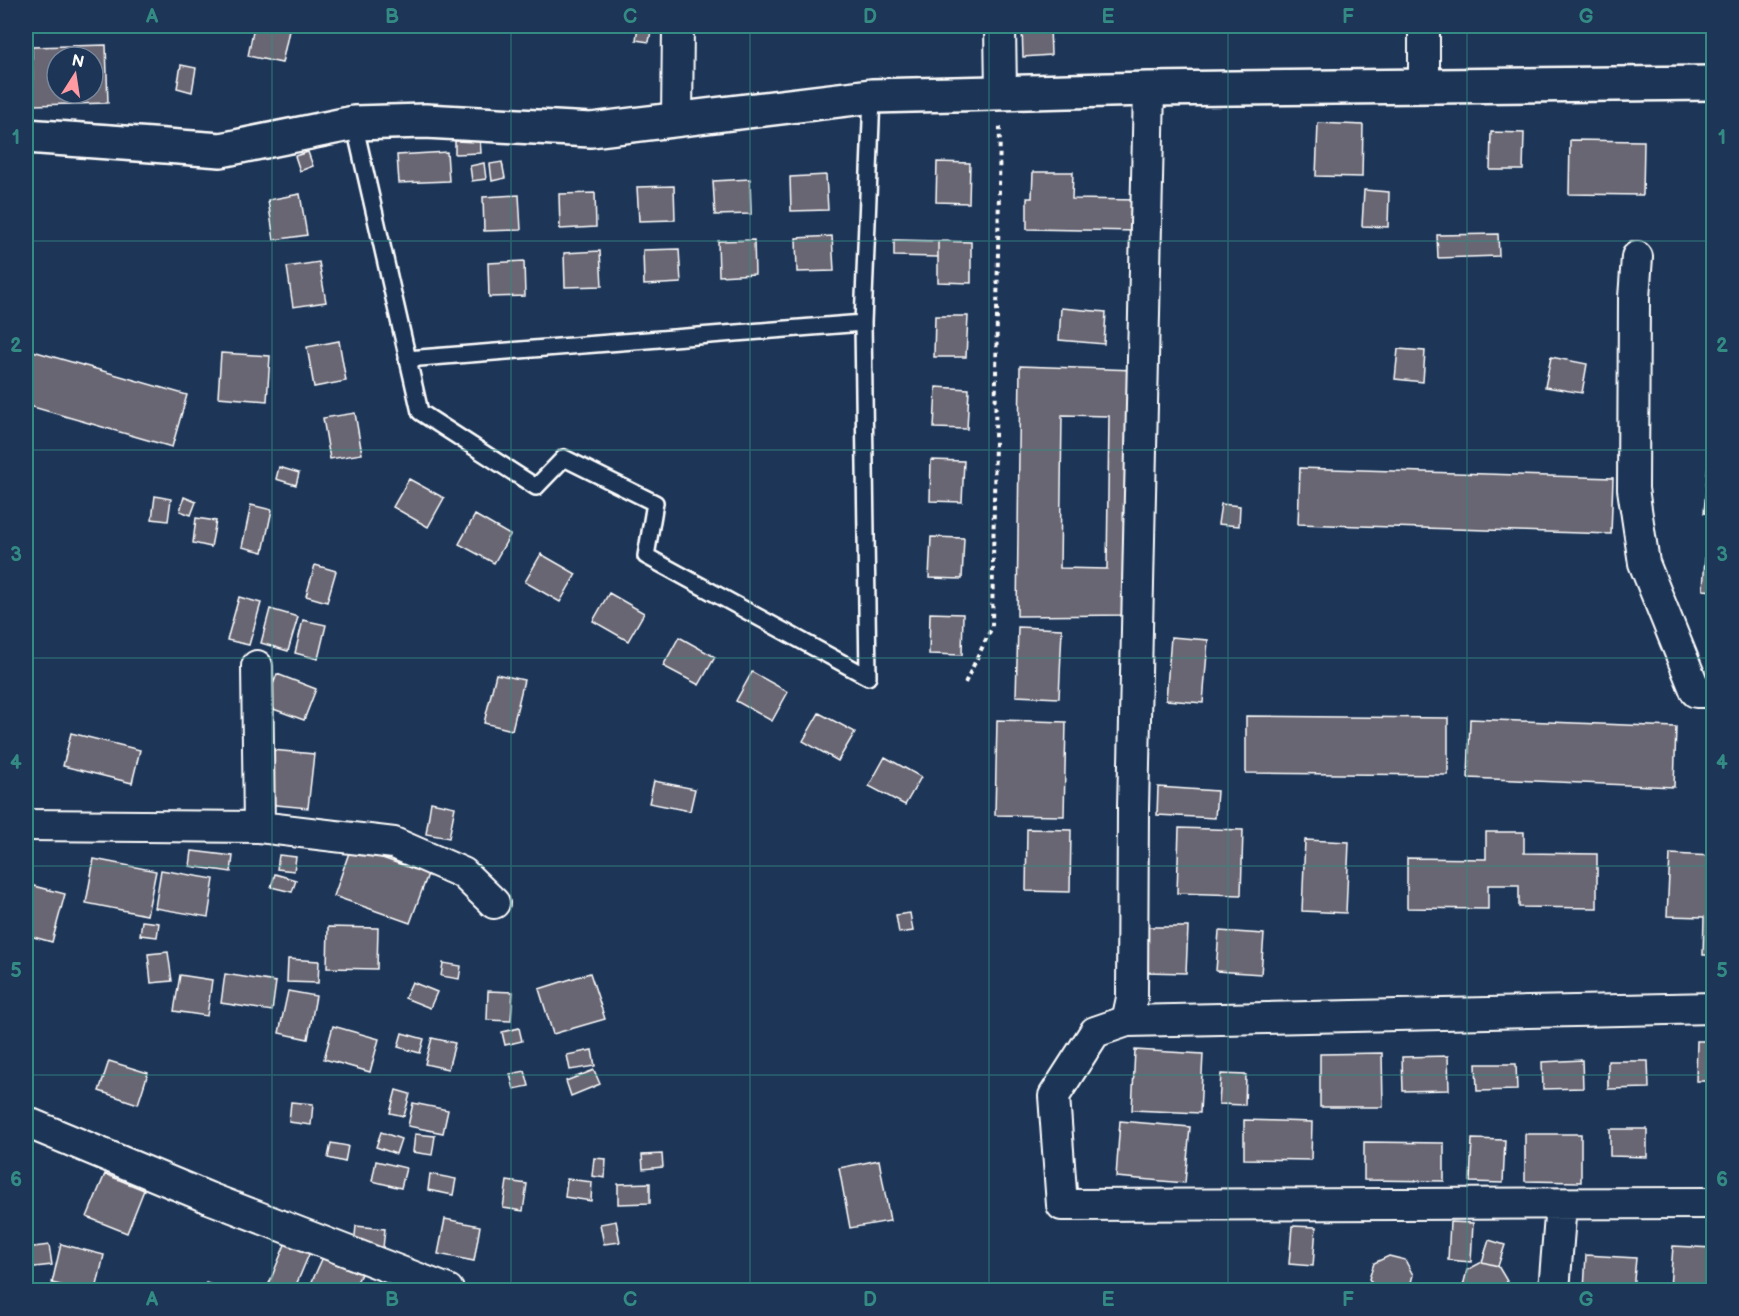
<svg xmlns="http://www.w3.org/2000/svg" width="1739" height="1316" viewBox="0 0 1739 1316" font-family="'Balsamiq Sans',sans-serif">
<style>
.building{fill:#696673;stroke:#fff;stroke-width:1.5;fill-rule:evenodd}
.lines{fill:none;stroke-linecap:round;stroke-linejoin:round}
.service-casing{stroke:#fff;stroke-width:20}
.minor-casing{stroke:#fff;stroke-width:34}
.tertiary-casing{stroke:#fff;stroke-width:38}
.path{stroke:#fff;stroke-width:4;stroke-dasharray:4.5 4.5;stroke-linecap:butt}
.service{stroke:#1d3557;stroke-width:15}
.minor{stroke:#1d3557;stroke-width:30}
.tertiary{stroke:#1d3557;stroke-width:33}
.grid{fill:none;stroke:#338b84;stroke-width:1.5;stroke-opacity:0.55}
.neatline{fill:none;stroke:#338b84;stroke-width:2}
.grid-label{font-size:20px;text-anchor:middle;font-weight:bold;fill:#338b84}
</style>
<rect width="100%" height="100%" fill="#1d3557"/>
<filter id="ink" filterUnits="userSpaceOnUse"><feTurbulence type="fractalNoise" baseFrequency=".0167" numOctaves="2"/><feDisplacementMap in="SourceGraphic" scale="12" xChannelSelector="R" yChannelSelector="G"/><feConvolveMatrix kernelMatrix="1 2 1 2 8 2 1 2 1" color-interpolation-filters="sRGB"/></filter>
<g filter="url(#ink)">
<path class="building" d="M254,26H290L282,63L248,56Z
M638,26H652L649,42L636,40Z
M1022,26H1050L1051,55L1023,57Z
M106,45L108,103L33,105L32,47ZM57,57H93V93H57Z
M181,65L196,68L192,92L177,88Z
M1318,123L1363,125L1362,177L1316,176Z
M1491,132L1524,133L1523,170H1490Z
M480,139L481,153L455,154V141Z
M1570,140L1644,141L1643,195L1569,194Z
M308,152L313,166L300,171L295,156Z
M447,152L449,181L399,183L397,155Z
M502,162L505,178L492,181L490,164Z
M937,162L970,163L969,203L936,202Z
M484,163L486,179L472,181L470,166Z
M1033,172H1073L1072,199L1139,200L1138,231L1027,229V198H1032Z
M826,175L828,210L791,211L790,177Z
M750,179L751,214L715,215L713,181Z
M674,186L675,220L639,221L637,187Z
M1364,190L1389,192L1388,227L1362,226Z
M595,193L596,227L560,229L559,194Z
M300,194L307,235L274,240L268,200Z
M519,195L521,230L484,231L483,197Z
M1498,234L1499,256L1438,258L1437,235Z
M832,236L834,271L797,272L796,238Z
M754,240L755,274L719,276L718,241Z
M894,240L938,241V257L894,256Z
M938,241L971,242V283L938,282Z
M679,249L681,283L644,285L643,250Z
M600,251L602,286L565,287L564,253Z
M524,261L525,296L489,297L488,263Z
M319,262L326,302L293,307L287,267Z
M1061,308L1106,312L1104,344L1059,340Z
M935,316H968L966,357H934Z
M339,341L346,381L314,387L307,347Z
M26,349L187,395L172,447L26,405Z
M1398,349L1425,351L1423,382L1395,379Z
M221,353L270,356L267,401L218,397Z
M1551,357L1587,364L1582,393L1545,387Z
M1020,366L1135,370L1132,615L1017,616ZM1062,415L1109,416L1107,569L1060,568Z
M936,387L969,389L967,429L934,428Z
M355,413L362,454L330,459L323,418Z
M1709,452H1714V514L1704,513Z
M931,460L964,461L962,502L930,501Z
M279,467L299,473L296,485L276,479Z
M1300,468L1613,478L1611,534L1298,524Z
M409,479L444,498L428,527L393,507Z
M155,496L171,499L168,521L152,519Z
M184,497L196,502L191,515L180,511Z
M1221,504L1240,506L1239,526L1218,524Z
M251,505L272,510L263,552L242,547Z
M475,515L510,535L494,563L459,544Z
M196,518L216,521L211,547L193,543Z
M931,537L964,538L962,579L929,578Z
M1706,541H1714V591L1703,590Z
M541,554L576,574L560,602L525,582Z
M315,565L336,571L327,602L306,596Z
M609,593L644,613L628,641L593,621Z
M239,597L261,603L249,645L227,640Z
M270,609L298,617L288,651L261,643Z
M930,613L963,614L962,655L929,654Z
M303,620L326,625L318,659L295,653Z
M1018,627L1062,629L1059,698L1016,696Z
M679,637L715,657L699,685L663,666Z
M1171,637L1208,640L1203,703L1166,700Z
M752,672L788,692L772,721L736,701Z
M277,674L316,689L304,720L265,706Z
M496,674L524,680L512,730L484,723Z
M819,713L855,732L838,761L803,741Z
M1246,716L1448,718V775L1246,773Z
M1470,719L1676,727L1674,787L1468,778Z
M997,720L1066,722L1064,816L995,815Z
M71,733L140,750L132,783L63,766Z
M272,750L314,754L308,808L266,804Z
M885,757L921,777L905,805L869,786Z
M654,781L695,789L690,811L649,803Z
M1158,787L1217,791L1215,818L1157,815Z
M431,802L455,807L449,838L426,834Z
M1179,828L1243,830L1241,895L1177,893Z
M1027,829L1071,830L1070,892L1026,891Z
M1486,832H1524V853L1597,854V908L1519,907V885H1488V909L1407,908V858L1486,859Z
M1305,840L1349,842L1346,913L1302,911Z
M351,847L428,874L410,923L334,896Z
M192,851L233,856L231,872L190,866Z
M1670,854L1714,856V955H1703L1704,917L1667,916Z
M279,855L296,857L294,871L277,869Z
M94,859L156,871L147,915L86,903Z
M161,870L214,879L208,917L155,908Z
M275,874L296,880L292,892L271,887Z
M26,884L65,894L52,942L26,935Z
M910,913L913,931L899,933L896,915Z
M142,921L159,923L157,937L140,935Z
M328,927L378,928L377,969L327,968Z
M1146,927H1188L1186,973L1145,972Z
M1219,931L1264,934L1261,974L1216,971Z
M168,952L172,981L151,983L148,954Z
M288,959L319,961L318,983L287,982Z
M443,963L461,966L459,979L441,976Z
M590,973L605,1019L553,1034L539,989Z
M225,974L276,982L272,1011L221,1003Z
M180,975L212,980L207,1016L174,1011Z
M26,976H29V1007H26Z
M412,982L437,992L430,1008L405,998Z
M288,991L316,996L308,1039L279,1033Z
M488,991L513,992L511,1021L487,1020Z
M333,1026L379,1039L370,1072L324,1059Z
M519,1028L522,1041L505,1045L502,1032Z
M402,1033L424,1039L420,1053L398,1047Z
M432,1038L455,1043L448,1069L425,1064Z
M1697,1041H1714V1081H1696Z
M592,1050L595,1066L570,1070L567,1055Z
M1135,1050L1203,1054L1200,1113L1132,1110Z
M1382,1053L1383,1107H1320V1054Z
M1448,1056L1449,1090L1403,1091L1402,1057Z
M1582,1060L1583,1088L1543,1089L1542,1062Z
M109,1061L148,1073L138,1104L99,1091Z
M1608,1061H1648L1649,1088L1608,1089Z
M1476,1064H1516L1517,1090L1477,1091Z
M594,1070L600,1084L571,1096L566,1081Z
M525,1071L529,1086L514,1089L510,1074Z
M1221,1074L1246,1075L1245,1105L1219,1104Z
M396,1090L410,1094L404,1116L390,1113Z
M291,1102L313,1104L311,1125L289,1122Z
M413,1103L448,1110L443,1133L408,1126Z
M1244,1120L1312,1122L1311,1160L1244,1159Z
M1120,1121L1190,1127L1185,1183L1116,1177Z
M1610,1129H1647V1157L1610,1156Z
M381,1132L401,1139L396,1154L376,1147Z
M415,1134L435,1136L432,1155L413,1152Z
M1525,1134H1581V1182L1525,1181Z
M1472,1139L1505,1140L1503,1183L1470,1182Z
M1364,1142L1444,1143V1181L1364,1180Z
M331,1143L348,1146L345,1162L328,1158Z
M662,1154L663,1167L643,1169L642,1155Z
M594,1158L606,1159L605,1178L592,1176Z
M879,1160L890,1221L850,1228L839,1168Z
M376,1161L406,1168L401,1188L372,1181Z
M105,1174L144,1190L127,1233L87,1217Z
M430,1174L456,1179L453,1195L428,1190Z
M567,1179L592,1182L591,1201L565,1197Z
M507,1181L527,1184L523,1211L503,1208Z
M650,1183V1203L618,1204V1184Z
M445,1219L480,1226L474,1261L438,1254Z
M616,1221L620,1242L604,1244L600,1224Z
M1450,1222L1473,1223L1471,1262L1448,1260Z
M356,1226L385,1229L383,1248L354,1245Z
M1292,1226L1316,1227L1313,1266L1289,1264Z
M1489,1240L1505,1245L1498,1266L1482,1262Z
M286,1242L310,1252L294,1290H279L268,1286Z
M61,1244L104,1255L96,1290H80L52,1283Z
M49,1245L52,1265L26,1268V1248Z
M1673,1246L1714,1248V1290L1670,1288Z
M1586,1255L1636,1258L1633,1290H1584Z
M1389,1256L1405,1260L1413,1275L1409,1290H1376L1369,1279L1374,1263Z
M323,1257L361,1274L353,1290L309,1288Z
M1482,1262L1498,1266L1507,1281L1504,1290H1465L1463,1286L1467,1270Z
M206,1283L227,1290H203Z
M1439,1285L1456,1289V1290H1437Z"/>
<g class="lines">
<g class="service-casing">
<path id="service" d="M354,123L420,412L536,487L564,458L655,503L646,556L868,677L863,323L872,96
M407,359L863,323"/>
</g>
<g class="minor-casing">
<path id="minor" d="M1000,26L1001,92
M1424,86V26
M1149,89L1133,809L1132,998L1127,1021L1714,1008
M677,118L678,26
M1637,257L1634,298L1633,489L1644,563L1696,692H1714
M257,666L259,827
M26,825L259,827L394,843L463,873L494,903
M1127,1021L1095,1032L1054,1096L1062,1205L1714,1203
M26,1122L209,1198L448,1290
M1554,1290L1561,1205"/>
</g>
<g class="tertiary-casing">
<path id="tertiary" d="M26,136L221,150L354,123L425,121L591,130L872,96L1149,89L1714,83"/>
</g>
<path class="path" d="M965,683L992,627L1000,126"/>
<use href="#service" class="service"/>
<use href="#minor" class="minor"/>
<use href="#tertiary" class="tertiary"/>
</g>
</g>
<path class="grid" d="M272,26V1290M511,26V1290M750,26V1290M989,26V1290M1228,26V1290M1467,26V1290M26,241H1714M26,450H1714M26,658H1714M26,866H1714M26,1075H1714"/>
<rect width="1739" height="1316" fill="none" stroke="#1d3557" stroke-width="66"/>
<g transform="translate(75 75) rotate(12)"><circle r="28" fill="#1d3557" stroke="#77869a" stroke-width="1.5"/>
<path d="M0-4.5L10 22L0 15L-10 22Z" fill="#ff9aa2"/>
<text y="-9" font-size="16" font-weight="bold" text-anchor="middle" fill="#ffffff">N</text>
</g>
<rect x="33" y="33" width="1673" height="1250" class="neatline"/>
<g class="grid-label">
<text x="152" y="23">A</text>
<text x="392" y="23">B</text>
<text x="630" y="23">C</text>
<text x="870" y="23">D</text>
<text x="1108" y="23">E</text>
<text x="1348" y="23">F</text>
<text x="1586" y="23">G</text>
<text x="16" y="144">1</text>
<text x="1722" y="144">1</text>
<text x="16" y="352">2</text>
<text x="1722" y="352">2</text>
<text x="16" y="561">3</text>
<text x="1722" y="561">3</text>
<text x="16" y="769">4</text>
<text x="1722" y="769">4</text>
<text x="16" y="977">5</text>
<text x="1722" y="977">5</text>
<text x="16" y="1186">6</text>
<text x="1722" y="1186">6</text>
<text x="152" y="1306">A</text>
<text x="392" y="1306">B</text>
<text x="630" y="1306">C</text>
<text x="870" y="1306">D</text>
<text x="1108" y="1306">E</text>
<text x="1348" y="1306">F</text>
<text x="1586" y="1306">G</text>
</g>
</svg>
